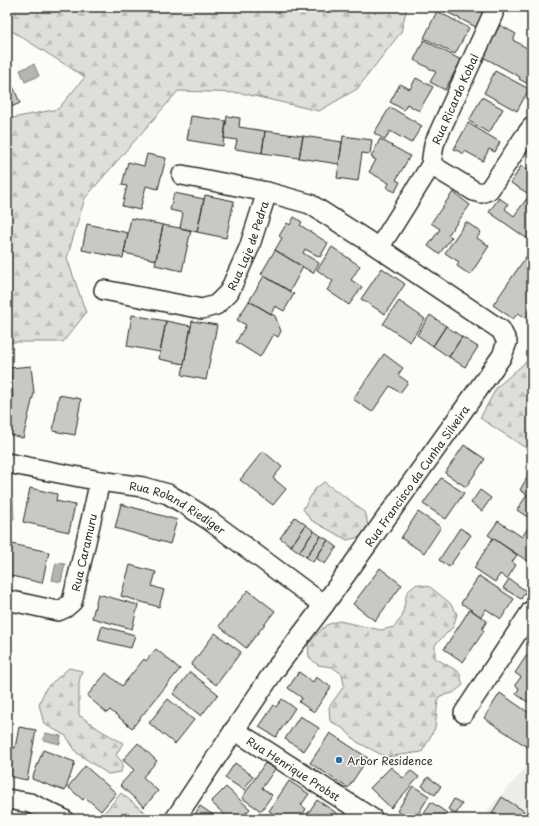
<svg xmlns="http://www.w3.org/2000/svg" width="539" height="826" viewBox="0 0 539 826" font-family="'Playpen Sans',sans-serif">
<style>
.built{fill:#edece8}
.forest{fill:url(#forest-firs);stroke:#858482}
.water{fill:#b5b4b1;stroke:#7e7d7b}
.building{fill:#c9c8c4;stroke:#2b2b2b}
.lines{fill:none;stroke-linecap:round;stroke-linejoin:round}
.street-casing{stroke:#2b2b2b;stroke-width:22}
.street{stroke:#fdfcf7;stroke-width:19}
.poi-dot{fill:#1f6fb2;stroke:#fdfcf7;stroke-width:1.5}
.labels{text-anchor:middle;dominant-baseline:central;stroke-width:3;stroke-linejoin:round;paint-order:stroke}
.street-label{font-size:11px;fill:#2b2b2b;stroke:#fdfcf7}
.poi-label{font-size:11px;fill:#2b2b2b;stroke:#fdfcf7;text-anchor:start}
</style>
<defs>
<pattern id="forest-firs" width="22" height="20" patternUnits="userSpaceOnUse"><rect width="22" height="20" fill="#dfdeda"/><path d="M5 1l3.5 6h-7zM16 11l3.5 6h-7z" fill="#c0bfbb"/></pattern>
</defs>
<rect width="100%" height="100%" fill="#fdfcf7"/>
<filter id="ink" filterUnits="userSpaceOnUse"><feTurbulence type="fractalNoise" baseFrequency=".025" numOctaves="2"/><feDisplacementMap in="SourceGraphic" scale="8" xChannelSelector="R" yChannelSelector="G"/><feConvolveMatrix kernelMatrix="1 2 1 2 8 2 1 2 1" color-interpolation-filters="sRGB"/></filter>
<g filter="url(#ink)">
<path class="built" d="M532,761V819H497L486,812Z"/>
<path class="forest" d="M7,7H407L401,32L357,89L319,111L241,93L178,91L85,198L67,258L86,313L63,342H13L7,341V119L58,109L85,77L7,28Z
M532,354V452L480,418L497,387L527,361Z
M324,482L355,504L366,514L368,527L360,537L347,540L311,520L303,509L315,489Z
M7,492L13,499L14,519L7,518Z
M417,584L430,587L450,603L457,614L453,627L435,645V658L459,672L463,685L453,693L440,696L438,700L435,728L422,752L386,757L357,742L344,729L330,721L329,707L344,686L342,674L332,667L318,665L309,657L308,644L326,625L339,621L381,630L394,627L402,617L407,592Z
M69,668L82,671L79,682V715L100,730L123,743L116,755L123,763L121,772L108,774L77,753L66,736L44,724L39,704L46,688Z
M121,793L147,814L146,819H94L105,812Z"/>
<path class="water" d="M34,64L39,76L25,82L20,70Z
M56,563L65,564L61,582L52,580Z
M45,733L61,736L60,744L43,740Z"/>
<path class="building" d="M437,7H486L476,27Z
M437,11L469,28L455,54L424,38Z
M500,25L516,34L513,40L532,51V86L519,79L520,77L483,57Z
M424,40L461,60L445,90L430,82L436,72L414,60Z
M495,71L529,89L517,111L484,93Z
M7,72L20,103L7,109Z
M416,78L433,87L419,111L407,104L404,110L390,102L400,84L410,89Z
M482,97L503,109L489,133L469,121Z
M390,107L422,126L411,143L390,131L385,140L374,133Z
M191,116L226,121L223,146L187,140Z
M227,116L240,118L239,127L265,131L262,153L235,149L237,140L224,138Z
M468,123L500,142L495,152L489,149L483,161L465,151L464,154L454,149Z
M265,131L303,136L299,158L262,153Z
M303,136L342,142L339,164L299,158Z
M343,136L372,140L370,154L362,153L358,181L337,178Z
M380,139L410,156L396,180L400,182L395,192L387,188L389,183L369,172L376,160L371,157Z
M147,154L166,158L158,189L146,186L140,210L122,206L127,186L122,185L128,162L144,166Z
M521,166L532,173V196L511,183Z
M453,192L470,205L448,235L452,237L439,254L428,246L440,229L431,223Z
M174,193L204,199L197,232L180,228L183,213L170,210Z
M205,195L234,201L226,238L197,232Z
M528,197L532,200V242L489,212L499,198L508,204L505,209L514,216Z
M294,217L302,222L300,225L328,243L320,257L305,249L303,253L319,263L313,273L275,250L282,238L279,236L287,223L290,225Z
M131,218L163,225L156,260L124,253Z
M466,222L481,232L477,238L489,246L470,275L457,266L459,262L445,253Z
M87,224L128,233L123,258L82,250Z
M163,225L191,230L182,271L155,265Z
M332,247L360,266L351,280L362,287L349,305L327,290L333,281L317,270Z
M275,250L303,267L290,291L261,274Z
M530,251L532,252V310L526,318L518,313L513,319L493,305Z
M382,268L405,284L385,314L361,299Z
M264,276L294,294L284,311L275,306L271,314L249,301Z
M249,301L275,316L281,331L278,337L273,334L260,357L236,342L246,325L237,320Z
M399,301L425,319L410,342L383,324Z
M132,315L166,321L160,352L127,346Z
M430,315L446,326L433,346L417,335Z
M166,321L191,326L184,364L159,359Z
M192,321L217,325L206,380L182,375Z
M446,326L462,337L449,357L433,346Z
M462,337L478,347L465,367L449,357Z
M384,354L403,368L398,375L408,382L400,393L390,386L372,412L353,399Z
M31,366L34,393L23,438L7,434V422L13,396L10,368Z
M59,395L81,399L75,435L53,431Z
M464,445L485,459L466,487L445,473Z
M263,451L282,467L273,478L286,489L273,505L240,480Z
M532,467V479L527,475Z
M528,476L532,479V520L517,510L527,495L520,490Z
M441,478L464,493L446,519L423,504Z
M30,488L57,494L56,501L75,505L69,532L23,522Z
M480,490L491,498L482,511L471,503Z
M121,504L177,520L170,544L115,528Z
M418,512L441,527L424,553L401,538Z
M295,517L306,525L291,546L280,538Z
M498,521L522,537L532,522V564L488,535Z
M306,525L314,531L299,552L291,546Z
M460,528L471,535L449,567L439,560Z
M314,531L321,536L306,557L299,552Z
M321,536L328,540L313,562L306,557Z
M493,538L517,555L512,562L516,565L507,579L500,574L495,582L474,568Z
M328,540L337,547L325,564L316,558Z
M7,543L49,552L42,583L7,575Z
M130,565L156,572L152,586L164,590L159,607L121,596Z
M380,568L402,585L375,621L353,604Z
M479,576L514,599L501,619L486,609L481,617L461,603Z
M509,579L526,591L521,599L503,588Z
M248,590L275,611L246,648L219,626Z
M98,594L138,605L132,629L92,618Z
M470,609L487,621L482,629L484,631L463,662L444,649Z
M102,626L135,635L131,648L98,640Z
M215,633L241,652L216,685L191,665Z
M156,649L180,669L132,728L110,710L107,713L87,696L106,673L122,686L144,659L146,661Z
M527,655L532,658V705L516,694L519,688L515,685L521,677L515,673Z
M190,672L218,694L201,716L173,694Z
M299,672L313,682L316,677L331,687L314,712L299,702L302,698L288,688Z
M500,693L532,715V750L484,718Z
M168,699L194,720L175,744L149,723Z
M282,699L295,708L276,737L259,727L274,705L276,707Z
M300,716L319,728L304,751L285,739Z
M19,727L36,730L27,780L7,776V747L15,748Z
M330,733L368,758L348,788L310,763Z
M138,743L157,761L143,777L158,791L144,807L120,785L134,770L123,760Z
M43,750L75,762L65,791L32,779Z
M235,763L253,776L244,790L225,778Z
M265,763L275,769L262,788L272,795L261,811L242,798Z
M85,766L116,793L101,811L85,797L83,800L68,787Z
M391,767L403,778L411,771L419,777L391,808L370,788Z
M428,777L441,786L435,795L422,786Z
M289,781L309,794L301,805L306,809L300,819H282L269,811Z
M413,786L429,796L415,819H409L397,811Z
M226,787L250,809L240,819H229L211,802Z
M502,797L524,811L519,819H500L492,813Z
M454,799L462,804L456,814L448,809Z
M317,800L338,814L335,819H304Z
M431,802L447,813L443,819H420Z
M200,806L219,819H192Z
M347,811L359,819H342Z"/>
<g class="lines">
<g class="street-casing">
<g id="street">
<path d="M493,14L434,144L431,165L474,191L481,193L489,190L525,136L532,127"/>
<path d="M379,248L431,165"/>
<path id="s1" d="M104,290L202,309L216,305L229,292L249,248L267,192"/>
<path id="s2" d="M7,463L100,481L143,487L168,494L186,505L209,520L324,605"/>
<path id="s3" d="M7,600L58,611L65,608L72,602L100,481"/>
<path d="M464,713L532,610"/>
<path id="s4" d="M234,730L373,819"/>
<path d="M7,799L30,803L63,819"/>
<path id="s5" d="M175,819L274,671L324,605L502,356L507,342L501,330L379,248L310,204L267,192L182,175"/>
</g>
</g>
<use href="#street" class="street"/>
</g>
</g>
<circle class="poi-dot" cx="339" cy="760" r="4"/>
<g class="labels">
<g class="street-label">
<text transform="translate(455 99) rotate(-66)">Rua Ricardo Kobal</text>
<text stroke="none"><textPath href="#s1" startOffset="183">Rua Laje de Pedra</textPath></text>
<text stroke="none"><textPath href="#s5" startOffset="420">Rua Francisco da Cunha Silveira</textPath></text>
<text stroke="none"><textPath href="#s2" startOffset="178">Rua Roland Riediger</textPath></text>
<text stroke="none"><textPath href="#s3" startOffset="120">Rua Caramuru</textPath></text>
<text stroke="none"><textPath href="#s4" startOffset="71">Rua Henrique Probst</textPath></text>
</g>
<g class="poi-label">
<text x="347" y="760">Arbor Residence</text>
</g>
</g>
<rect width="539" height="826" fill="none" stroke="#fdfcf7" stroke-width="24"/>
<rect x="12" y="12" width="515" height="802" fill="none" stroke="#2b2b2b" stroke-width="1.5" filter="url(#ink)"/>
</svg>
